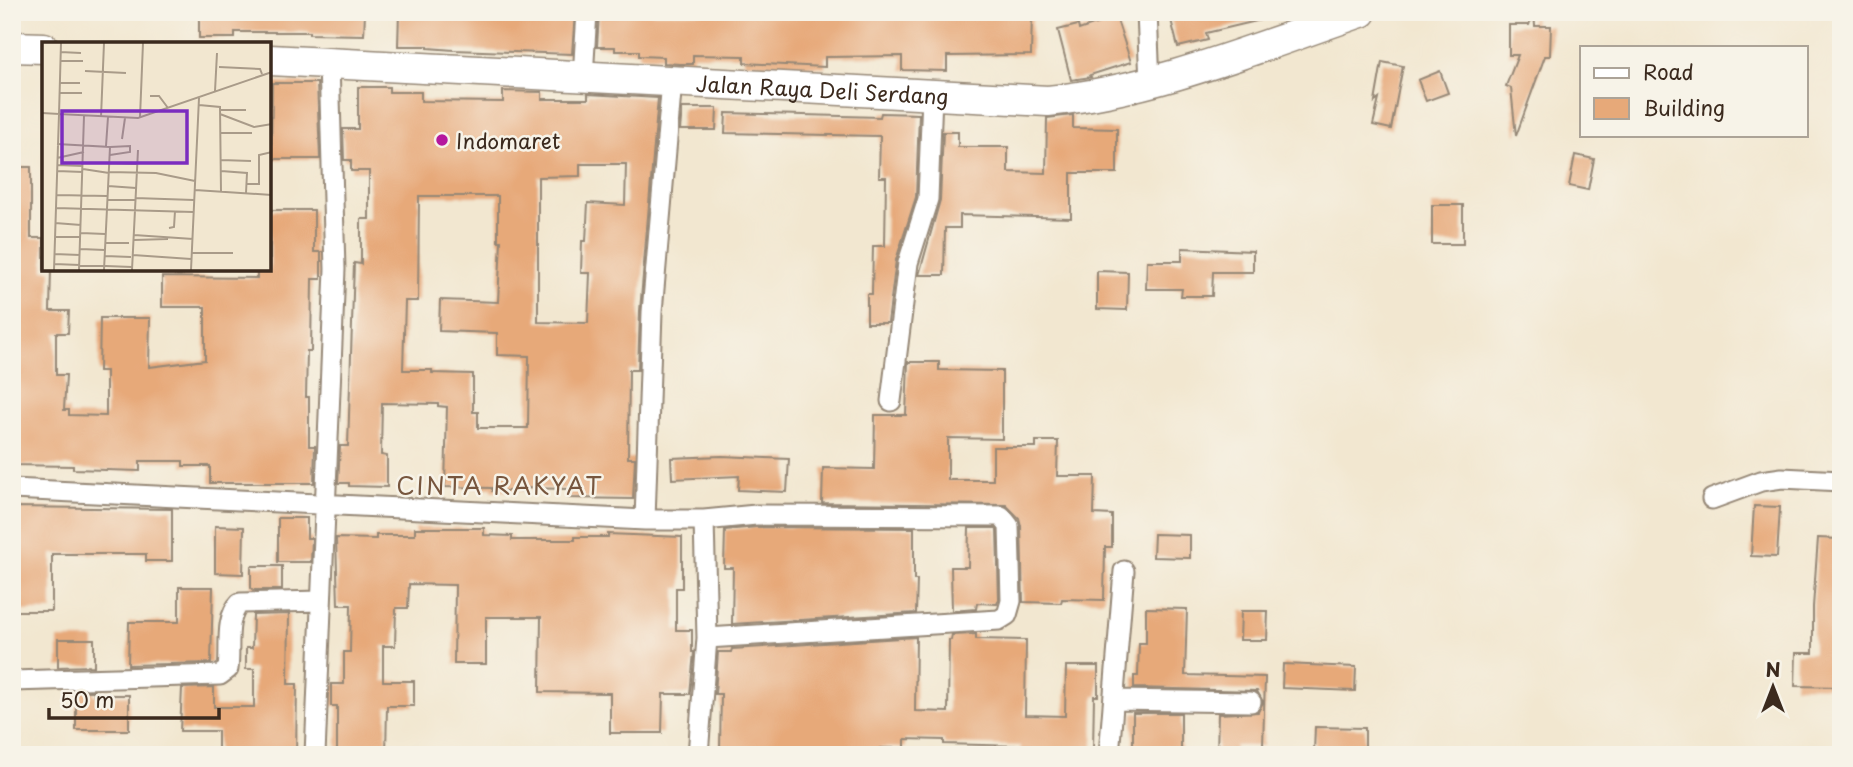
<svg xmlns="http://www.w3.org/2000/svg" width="1853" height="767" viewBox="0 0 1853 767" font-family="'Playpen Sans',sans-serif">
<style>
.building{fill:#e7a979;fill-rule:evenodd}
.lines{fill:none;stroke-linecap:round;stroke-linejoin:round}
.minor-casing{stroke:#968877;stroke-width:23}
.primary-casing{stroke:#968877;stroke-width:33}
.minor{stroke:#fff;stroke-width:19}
.primary{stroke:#fff;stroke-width:30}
.poi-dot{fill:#b5179e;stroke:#f7f3e8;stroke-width:2.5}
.labels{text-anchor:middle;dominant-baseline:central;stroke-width:5;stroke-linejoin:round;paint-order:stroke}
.street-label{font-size:21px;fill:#3b2a1e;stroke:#f7f3e8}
.poi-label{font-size:21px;fill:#3b2a1e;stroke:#f7f3e8;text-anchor:start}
.quarter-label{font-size:24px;letter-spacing:2px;fill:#77563e;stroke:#f7f3e8}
.inset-road{fill:none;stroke:#a99b89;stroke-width:2}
.view{fill:#7b2cbf;fill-opacity:0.15;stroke:#7b2cbf;stroke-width:3.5}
.inset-edge{fill:none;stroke:#3b2a1e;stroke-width:3.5}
</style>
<rect width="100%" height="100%" fill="#f7f3e8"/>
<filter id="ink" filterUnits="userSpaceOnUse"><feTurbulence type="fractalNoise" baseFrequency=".0143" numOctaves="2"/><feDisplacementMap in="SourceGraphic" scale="14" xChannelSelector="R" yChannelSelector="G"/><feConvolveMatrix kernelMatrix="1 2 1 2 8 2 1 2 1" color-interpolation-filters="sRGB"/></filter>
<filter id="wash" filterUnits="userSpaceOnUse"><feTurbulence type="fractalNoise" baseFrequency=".00686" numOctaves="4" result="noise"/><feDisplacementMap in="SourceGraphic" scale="28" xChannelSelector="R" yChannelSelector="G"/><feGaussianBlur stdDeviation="1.57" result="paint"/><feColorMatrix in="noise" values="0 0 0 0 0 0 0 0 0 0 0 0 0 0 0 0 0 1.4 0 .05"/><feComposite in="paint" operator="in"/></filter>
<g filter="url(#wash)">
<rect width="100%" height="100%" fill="#f2e7d0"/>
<g id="blocks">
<path class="building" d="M199,12H365L364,35L309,34V32H235V38H199Z
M399,12H575L572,54L454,50L428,48V46H398Z
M1032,12L1031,55L947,56V71L902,70V56L825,57V67L744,63V56L693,55V64H680L664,63V57L639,56V51H615V47H597L599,13Z
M1169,12H1264L1265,19L1206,33L1208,40L1178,47Z
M1534,12L1535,26H1551L1550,56H1545L1516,136L1511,88L1506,86L1518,55H1509V25H1529Z
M1116,17L1131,62L1090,75L1091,77L1071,80L1058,30L1078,25L1079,30Z
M1382,62L1403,66L1391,129L1373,125L1379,99L1375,102Z
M1440,71L1448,93L1426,101L1418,80Z
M272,83H317L320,159H271Z
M358,87H389V92H421V101L503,102V91L542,92V99H588V94L658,98L640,311L638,370H629L628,458H635L633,499L567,498V489L527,488V491H492V488L445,487L447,407L438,406V404L382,403L381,455L387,456V487L349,486V483H338L340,446H348L354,263L361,264V219H369V171H351V160H344L343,129H358ZM580,164H626L625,205L588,203L586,241H582L581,273H590L588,323L538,322V177L580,176ZM419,196H498V241H501L498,302L440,300L439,331L497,333V355L529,356L528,428H478V412H473V374L432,373V370H403L405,301H418Z
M682,108H717L716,130H680Z
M726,113L880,117L881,113L919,114L916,197L896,260L888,323H867V294H872L873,246H885L886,177H879L880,136L725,133Z
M1073,115V128L1117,129V173H1071V218L960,215V228H945L944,275H919L940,200L943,132H958V147H1008V172L1046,173L1047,118Z
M1575,155L1594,159L1588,190L1569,186Z
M12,167H31V238H44V270H51L50,311H69L68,333H56V375H66L64,410H69V415L106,416V371H99L100,318H150L149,367L205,360V307H162V277L257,278V270H270V210H314V252H321V279H312L311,351H307L306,397H309V446H315L314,483H210V466H183V461H140V471L73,469V466L12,465Z
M1432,205H1463V244H1432Z
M1182,248L1253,251V272H1213L1212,296H1181L1182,289H1146L1147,261H1182Z
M1097,271L1128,272L1127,310L1097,309Z
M908,362H939V370L1002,371V439L948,438V480H993V447H1036V441H1058L1057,476H1095L1094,514L1112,515V547H1105L1104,600L1062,599L1061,603L1023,602L1021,526L1019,518L1006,505L822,503L823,468L874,469L875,415H906Z
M722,456L789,459L787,492L738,490L739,476L672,479L671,458Z
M1754,506L1780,507L1777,557L1751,556Z
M12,507L172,509V561H146V554H52V611H12Z
M278,518H307V538H312L311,562H278Z
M215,526L244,527L243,574L215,573Z
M757,527L914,528V580H917L916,613L732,624L733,568H724L725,530Z
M415,528H484V535L512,536V540H575V537H608V534L682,537V588H676V630H692V652H694L690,694H663L662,733H610V693L540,692L541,617H486V664H454L455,585L409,584L408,608H396L395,646H383V681H414V706H387L386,755H337V706H331V684H344V652H350L351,605H338L336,538L376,539V535H415Z
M969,528H995L997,530L999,599L997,604L977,603L976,609L952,611L951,567H968Z
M1154,534L1190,535V558L1153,557Z
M1818,538L1838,539L1834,594L1841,595V687L1795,686L1796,653H1813V607Z
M251,566H282V590H253L251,588Z
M179,587H213L211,663L128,665L129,622H179Z
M1146,608L1187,609L1185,675L1265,677L1263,746H1235V755H1217L1218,714L1258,712L1263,702L1257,691L1134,688V676H1138L1139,643H1146Z
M1241,611H1268L1267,640H1240Z
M289,614L288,684H297L296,755H218V731H180L182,688L214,687V707H254V669H246V648H252L253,615Z
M976,634V639L1026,640L1025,715L1065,716L1066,666H1098V696H1094L1093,750L1020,752V746L944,744V740L905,739V748H881V750L816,749V755H771V750H720L721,694H715L718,652H731L732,649L916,637L915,711L948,712L949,640H951L952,635Z
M58,639H94V666L58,667Z
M1283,664L1356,667L1355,691L1282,688Z
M76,691H94V695H129V730H76Z
M1133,713H1181V755H1133Z
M1315,727L1365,728V753L1314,752Z"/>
</g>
</g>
<g filter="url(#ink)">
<use href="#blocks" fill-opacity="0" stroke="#968877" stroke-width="2"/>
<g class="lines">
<g class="minor-casing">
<path id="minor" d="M1147,12L1150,83
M583,77L587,12
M891,401L908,263L928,199L932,95
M12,489L645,520H704L707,638L698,755
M1712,499L1761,481L1782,478L1841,481
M645,520L652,312L672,81
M704,520L756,515L1001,516L1009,526L1011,601L1007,615L999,620L707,638
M12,681L220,675L228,669C231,648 224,619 240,603L321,601
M1114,700L1251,702
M315,755L335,269L329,63
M1109,755L1124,571"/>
</g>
<g class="primary-casing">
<g id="primary">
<path d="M12,47L44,48"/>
<path id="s1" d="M270,60L1048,101C1156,90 1258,47 1361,12"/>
</g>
</g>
<use href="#minor" class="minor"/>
<use href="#primary" class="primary"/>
</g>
</g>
<circle class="poi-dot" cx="442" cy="140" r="7"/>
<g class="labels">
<g class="street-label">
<text stroke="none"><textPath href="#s1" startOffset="553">Jalan Raya Deli Serdang</textPath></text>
</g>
<g class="poi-label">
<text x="456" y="140">Indomaret</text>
</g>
<g class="quarter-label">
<text x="500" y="485">CINTA RAKYAT</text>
</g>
</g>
<g transform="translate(42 42)">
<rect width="229" height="229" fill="#f2e7d0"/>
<path class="inset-road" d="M18,10L39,11M18,19H41M177,25L218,27L220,32M43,29L84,31M17,41H38M173,49L175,11M17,51H40M108,54H117L126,66M157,63L178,65L179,150M178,68H204M0,71L17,72L19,1M178,72L212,85L230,82M59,75L62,1M98,75L101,1M179,91H210M80,97L83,76M15,102L68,105L62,228M64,104L66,75M68,113L88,110V104L68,105M15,116L42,110M179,118L209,119M67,121L95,122M15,123L41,124M41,127L67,131M15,129L41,130M179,129L205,131L204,151M67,130L114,131L153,139M205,142H217V113L230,110M66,144L94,146M153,148L230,153M15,153L65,154M93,156L152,158M65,158H93M14,166L151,170M13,181L39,183M127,186L132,185L133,169M39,191L63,192M92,193L151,197M13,195H39M92,198L126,197M63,201H87M38,207L63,208M150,211H191M12,212L38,213M91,213L149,217M63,214L89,215M12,222L90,225M12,228L17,72L96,76L230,30M37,228L42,74M90,228L96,108M149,228L157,56"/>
<path class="view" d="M20,69H145V121H20Z"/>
<rect width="229" height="229" class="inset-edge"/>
</g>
<rect width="1853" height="767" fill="none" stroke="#f7f3e8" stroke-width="42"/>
<rect x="1580" y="46" width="228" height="91" fill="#f7f3e8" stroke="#aca397" stroke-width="2"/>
<rect x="1594" y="68" width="35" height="10" fill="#ffffff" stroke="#aca397" stroke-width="2"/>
<text x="1643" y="80" font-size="21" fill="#3b2a1e">Road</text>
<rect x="1594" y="98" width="35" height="21" fill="#e7a979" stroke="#aca397" stroke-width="2"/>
<text x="1643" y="116" font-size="21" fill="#3b2a1e">Building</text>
<g transform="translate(1773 687)" stroke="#f7f3e8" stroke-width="5" paint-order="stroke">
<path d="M0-5L12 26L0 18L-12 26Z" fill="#3b2a1e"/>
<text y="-10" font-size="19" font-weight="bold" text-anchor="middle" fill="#3b2a1e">N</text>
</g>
<path d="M49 708v10h170v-10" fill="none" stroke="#3b2a1e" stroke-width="3.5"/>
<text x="60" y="708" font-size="21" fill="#3b2a1e" stroke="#f7f3e8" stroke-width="5" paint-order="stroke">50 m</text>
</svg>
